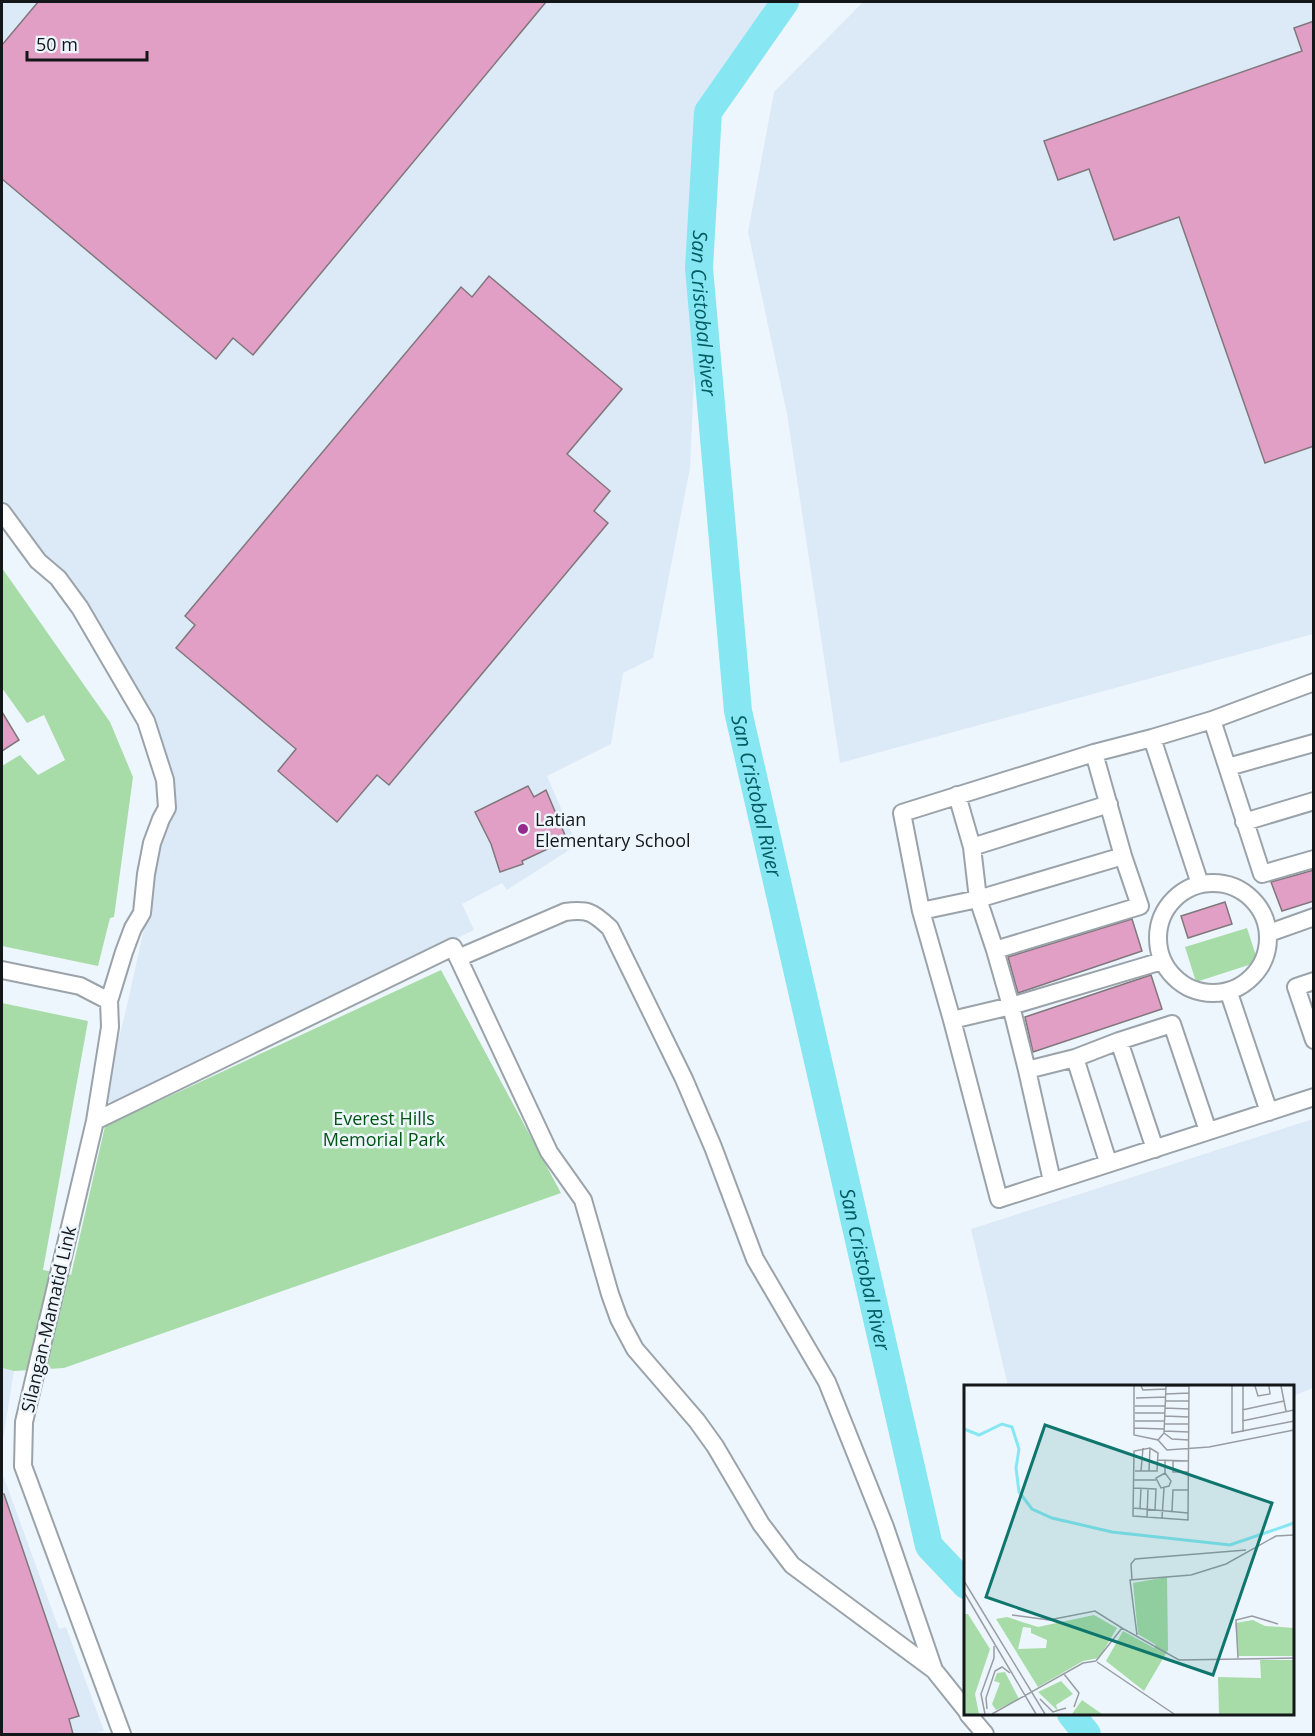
<svg xmlns="http://www.w3.org/2000/svg" width="1315" height="1736" viewBox="0 0 1315 1736" font-family="'Open Sans',sans-serif">
<style>
.built{fill:#dceaf7}
.green{fill:#a7dca8}
.lines{fill:none;stroke-linecap:round;stroke-linejoin:round}
.river{stroke:#86e7f2;stroke-width:28}
.building{fill:#e29fc5;stroke:#80777c;stroke-width:1.5}
.minor-casing{stroke:#9ba3aa;stroke-width:20}
.minor{stroke:#fff;stroke-width:16}
.poi-dot{fill:#972b8c;stroke:#eef6fd;stroke-width:2}
.labels{text-anchor:middle;dominant-baseline:central;stroke-width:5;stroke-linejoin:round;paint-order:stroke}
.poi-label{font-size:18px;fill:#141719;stroke:#eef6fd;text-anchor:start}
.park-label{font-size:18px;fill:#005513;stroke:#eef6fd}
.street-label{font-size:18px;fill:#141719;stroke:#eef6fd}
.water-label{font-size:20px;font-style:italic;fill:#005a62;stroke:#eef6fd}
.inset-river{fill:none;stroke:#86e7f2;stroke-width:3}
.inset-road{fill:none;stroke:#979da2;stroke-width:1.5}
.view{fill:#0f766e;fill-opacity:0.15;stroke:#0f766e;stroke-width:3}
.inset-edge{fill:none;stroke:#141719;stroke-width:3}
</style>
<rect width="100%" height="100%" fill="#eef6fd"/>
<path class="built" d="M2,2H785L708,112L699,268L690,468L653,658L623,673L611,744L547,776L577,845L507,890L502,883L462,904L474,930L113,1102L105,1101V1093L126,1010L148,910L162,829L172,819L174,787L69,586L5,505L2,497Z
M863,2H1313V634L840,763L787,414L748,232L774,92Z
M1313,1119V1388L1293,1396L1292,1386H1008L971,1229Z
M2,1368L14,1371L2,1446Z
M2,1472L59,1629L66,1627L104,1731L93,1734H2Z"/>
<path class="green" d="M2,568L110,722L133,777L114,917L110,918L98,966L2,946V766L20,755L38,775L65,760L44,715L27,723L2,688Z
M1247,928L1258,962L1196,982L1185,947Z
M441,970L561,1193L64,1368L14,1371L2,1368V1003L88,1021L43,1270L71,1275L105,1126Z"/>
<g class="lines">
<g class="river">
<path id="s1" d="M785,2L708,112L699,268L738,711L929,1546L966,1585"/>
<path d="M1071,1714L1087,1734"/>
</g>
</g>
<path class="building" d="M38,2H546L253,355L233,338L216,359L2,179V45Z
M1314,21V446L1265,463L1179,217L1114,240L1089,169L1058,180L1044,141L1302,51L1294,28Z
M489,276L622,389L567,454L610,491L594,511L608,523L389,785L377,775L337,822L278,771L296,749L176,648L195,625L185,616L461,287L472,297Z
M2,712L19,740L2,751Z
M528,786L534,797L546,790L567,840L522,861L523,864L500,872L491,844L475,812Z
M1314,870V901L1282,911L1271,882Z
M1225,902L1232,924L1188,938L1181,916Z
M1132,919L1142,951L1018,993L1008,957Z
M1151,975L1162,1009L1033,1052L1025,1017Z
M2,1494H4L79,1716L69,1719L73,1734H2Z"/>
<g class="lines">
<g class="minor-casing">
<path id="minor" d="M2,512L38,561L58,578L80,608L146,721L165,780L167,808L161,819L152,843L146,874L142,913L133,928L124,952L109,1001
M1314,682L1212,720L1152,738L1094,753L902,813L921,911L952,1020L999,1199L1314,1097
M1212,720L1262,874L1314,859
M1152,738L1200,884
M1228,767L1314,743
M957,795L972,847L978,899L995,950L1011,1006L1027,1070L1052,1181
M1244,822L1314,801
M972,847L1109,804
M1158 938a55 55 0 1 1 110 0a55 55 0 1 1-110 0Z
M921,911L978,899L1123,856
M1269,933L1314,917
M995,950L1140,906L1123,856L1094,753
M458,958L565,912C588,909 593,912 610,928L684,1079L713,1147L755,1259L827,1382L885,1527L934,1670
M2,970L80,986L109,1001L110,1027L95,1121L24,1422L23,1466L122,1734
M1314,981L1296,987L1314,1040
M1229,993L1269,1112
M952,1020L1011,1006L1162,961
M1119,1041L1155,1149
M1075,1058L1108,1162
M1027,1070L1075,1058L1119,1041L1172,1024L1208,1131
M95,1121L453,947L549,1152L583,1200L610,1294L619,1319L635,1349L697,1421L715,1446L761,1524L792,1565L934,1670L966,1710
M968,1714L985,1734"/>
</g>
<use href="#minor" class="minor"/>
</g>
<circle class="poi-dot" cx="523" cy="829" r="6"/>
<g class="labels">
<g class="poi-label">
<text x="535" y="819">Latian<tspan x="535" dy="21">Elementary School</tspan></text>
</g>
<g class="park-label">
<text x="384" y="1118">Everest Hills<tspan x="384" dy="21">Memorial Park</tspan></text>
</g>
<g class="street-label">
<text transform="translate(48 1319) rotate(-77)">Silangan-Mamatid Link</text>
</g>
<g class="water-label">
<text stroke="none"><textPath href="#s1" startOffset="336">San Cristobal River</textPath></text>
<text stroke="none"><textPath href="#s1" startOffset="822">San Cristobal River</textPath></text>
<text stroke="none"><textPath href="#s1" startOffset="1308">San Cristobal River</textPath></text>
</g>
</g>
<g transform="translate(964 1385)">
<rect width="330" height="330" fill="#eef6fd"/>
<path d="M203,192L204,265L180,306L142,276L159,246L190,263L192,260L174,249L169,198ZM0,229H4L26,264L11,309L15,329H0ZM130,230L153,243L135,273L119,276L74,302L32,234L43,232L74,242ZM59,242L67,243V248L83,255L82,263L54,264ZM289,235L301,241L330,243V271H274L271,238ZM296,275H330V329H255L254,292L297,293ZM41,287L55,314L32,325L28,319L36,298L30,296L33,288ZM97,296L109,309L92,320L94,326L74,307ZM118,315L138,329H108Z" fill="#a7dca8" fill-rule="evenodd"/>
<path class="inset-river" d="M0,44L15,50L38,39L48,42L55,64L52,83L55,107L68,124L88,133L148,147L266,160L330,138"/>
<path class="inset-road" d="M170,1V50L194,55L203,65L245,62L330,45M177,1L179,5L202,4M202,1H225M268,1V48L330,36M291,1L294,11L306,9L305,1M317,1L322,26M202,9L225,8M172,13L202,12M201,16H225M171,21H201M201,23L225,24M278,25L320,16M171,28H201M201,31L225,32M171,36H200M278,36L330,25M200,39H225M170,43L200,44M200,46L225,47M279,47V1M200,48L208,54L225,55M194,55L200,48L202,1M194,75L225,76M201,75V88L207,96L205,101L197,103L192,93L201,88M209,75V87H225M171,86H193L194,68L186,63L170,66L169,131L224,135L225,1M177,86L179,63M185,86L186,63M170,95H192M170,103L192,104L191,125M169,123L224,128M176,123L177,103M208,126L209,105H224M183,133L184,104M198,133L200,103M168,195L167,179L171,174L282,165M0,196L81,329M0,207L72,329M48,230L85,235L131,226L158,243M173,250L166,195L227,190L262,179L312,151L330,150M274,273L272,235L288,231L314,239M132,276L158,243L215,275L330,273M133,277L210,329M100,289L115,308L110,322M76,314L89,327L102,323M23,324L22,313L31,286L38,282L46,288M21,329L17,309L30,273V261M28,329L119,278L132,276"/>
<path class="view" d="M81,40L308,118L249,290L22,212Z"/>
<rect width="330" height="330" class="inset-edge"/>
</g>
<rect width="1315" height="1736" fill="none" stroke="#141719" stroke-width="6"/>
<path d="M27 51v9h120v-9" fill="none" stroke="#141719" stroke-width="3"/>
<text x="36" y="51" font-size="18" fill="#141719" stroke="#eef6fd" stroke-width="4.5" paint-order="stroke">50 m</text>
</svg>
